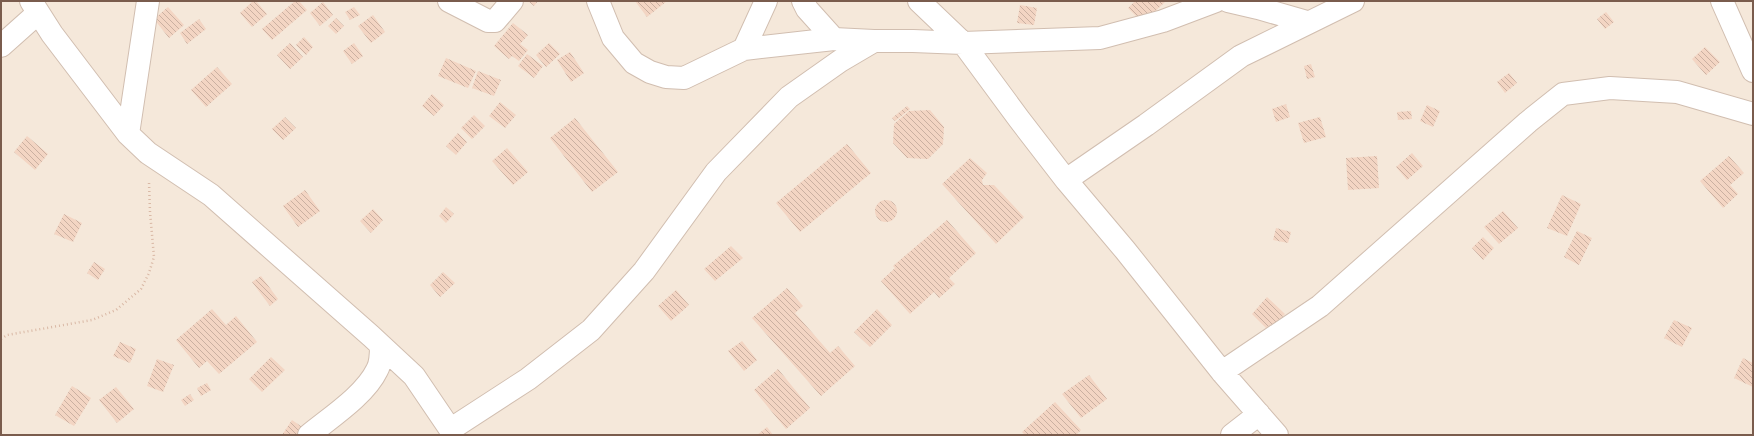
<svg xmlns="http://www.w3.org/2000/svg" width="1754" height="436" viewBox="0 0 1754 436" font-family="Raleway,sans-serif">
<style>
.residential{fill:#f5e8da}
.building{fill:url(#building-back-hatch)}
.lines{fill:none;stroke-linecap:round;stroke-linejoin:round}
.minor-casing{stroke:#d1beb0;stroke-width:24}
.path{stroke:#d9b8a5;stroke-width:2.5;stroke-dasharray:1 3;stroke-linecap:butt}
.minor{stroke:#fff;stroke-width:22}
</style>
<defs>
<pattern id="building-back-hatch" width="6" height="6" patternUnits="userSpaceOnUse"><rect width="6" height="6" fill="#f3d5c3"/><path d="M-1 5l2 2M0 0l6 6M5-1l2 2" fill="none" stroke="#cab0a1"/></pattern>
</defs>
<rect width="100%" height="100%" fill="#fdf6ec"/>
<path class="residential" d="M1,1H1753V435H1Z"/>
<path class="building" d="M253,1H256L267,14L252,27L240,13Z
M295,1H299L307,10L272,40L262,29Z
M528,1H538L534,6Z
M635,1H667L647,17Z
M1135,1H1166L1143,23L1128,8Z
M323,2L333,15L320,26L310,13Z
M1020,5L1037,8L1034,25L1017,23Z
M168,7L184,25L169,38L154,19Z
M354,7L360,15L350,20L345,12Z
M1606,12L1614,22L1605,29L1597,19Z
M373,15L385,32L371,43L358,26Z
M336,18L344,26L336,34L328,26Z
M199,19L206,29L187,44L180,33Z
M513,23L528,35L520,44L528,50L519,61L512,56L509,59L494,46Z
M304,37L313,47L306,55L296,45Z
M290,43L303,57L290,69L277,55Z
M354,43L363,56L352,64L343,51Z
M549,43L560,54L546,67L536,55Z
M1705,47L1720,62L1706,75L1692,59Z
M570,52L584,73L571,82L557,60Z
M527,54L543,66L534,78L518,66Z
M446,58L476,71L468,88L438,76Z
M1311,64L1315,77L1307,79L1304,66Z
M217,67L232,84L206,107L191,90Z
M478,71L501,80L494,96L472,88Z
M1509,73L1517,83L1505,93L1497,82Z
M432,94L444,105L434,116L422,106Z
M500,102L516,115L505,128L489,116Z
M1286,104L1290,117L1276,122L1272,109Z
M1427,105L1440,111L1433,127L1420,121Z
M907,106L910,109L895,121L892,118Z
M930,110L944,127L943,144L928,159L907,158L893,143L894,124L909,111Z
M1411,111L1412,119L1398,120L1397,112Z
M474,115L485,126L472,139L461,128Z
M285,117L296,128L283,140L272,129Z
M1320,117L1326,137L1304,143L1298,123Z
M575,118L618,172L592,192L550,138Z
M458,133L467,142L456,155L446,146Z
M27,136L48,154L35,170L14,152Z
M847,144L871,173L800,232L776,203Z
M507,148L528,172L513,185L492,161Z
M1412,153L1423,166L1407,180L1396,167Z
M1377,156L1379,188L1348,190L1346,158Z
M1729,156L1744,173L1730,185L1738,194L1723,208L1700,181Z
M970,158L987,173L982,180L983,185H994L1024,217L996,244L942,184Z
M305,190L320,211L298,227L283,206Z
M1562,195L1581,204L1567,236L1547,228Z
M875 211a11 11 0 1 1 22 0a11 11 0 1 1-22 0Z
M446,207L454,214L446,223L439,216Z
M373,209L383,220L371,233L360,221Z
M1503,211L1518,228L1499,244L1484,227Z
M64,214L82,223L73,242L54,234Z
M947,220L976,253L949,278L955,284L939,298L934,292L910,314L881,281L895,268L893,266Z
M1276,228L1291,232L1288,243L1273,240Z
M1577,231L1592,238L1579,265L1564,257Z
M1483,237L1494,248L1483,260L1472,248Z
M731,246L743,258L715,281L704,269Z
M94,262L105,269L98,280L87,273Z
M443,272L455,283L440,297L430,285Z
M261,276L278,299L270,306L252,282Z
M787,288L803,306L795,313L830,353L838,346L855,366L821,396L752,318Z
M676,290L689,305L671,321L658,306Z
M1267,297L1285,314L1269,331L1252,314Z
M212,309L226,325L236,316L257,342L219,374L207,361L199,368L176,340Z
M877,309L892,325L870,347L854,332Z
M1674,320L1692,328L1682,347L1664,338Z
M742,341L757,360L744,371L728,351Z
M120,342L136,349L130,363L113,356Z
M271,357L285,370L262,392L249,379Z
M1743,358L1753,363V387L1734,378Z
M157,359L174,365L163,392L147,386Z
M778,369L810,408L786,429L754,390Z
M1089,375L1107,399L1081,418L1062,394Z
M207,383L211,390L201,396L197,388Z
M72,386L91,398L74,426L55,415Z
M116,387L134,409L117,423L99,400Z
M190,394L194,400L185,406L181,400Z
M1055,402L1081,430L1076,435H1025L1022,432Z
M292,420L302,427L297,435H282Z
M767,427L773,435H757Z"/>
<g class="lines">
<g class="minor-casing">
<path id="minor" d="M31,1L52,34L128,134L148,153L211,195L371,336L414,376L454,435
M449,1L488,21H495L512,1
M598,1L613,38L634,63L650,72L666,77L684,78L744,49L834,39L874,41
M803,1L807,9L834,39
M919,1L963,43L1019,119L1066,180L1125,250L1222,372L1277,435
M1228,1L1258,8L1307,22
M1722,1L1753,71
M1,46L38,13
M744,49L766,1
M128,134L148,1
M1066,180L1146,125L1241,56L1353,1
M1222,372L1320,306L1528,122L1563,94L1610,88L1677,92L1753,114
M451,429L528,379L591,330L644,271L716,172L789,97L840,61L874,41H913L963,43L1100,38L1163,21L1216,1
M309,435C331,417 365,395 377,370C381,363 381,354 381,346
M1232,435L1259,414"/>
</g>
<path class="path" d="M1,339L7,335L92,320L116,310L141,289L149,273L154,257L150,212L149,182"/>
<use href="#minor" class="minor"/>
</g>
<rect width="1754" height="436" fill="none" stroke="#7a5c4d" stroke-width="4"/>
</svg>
